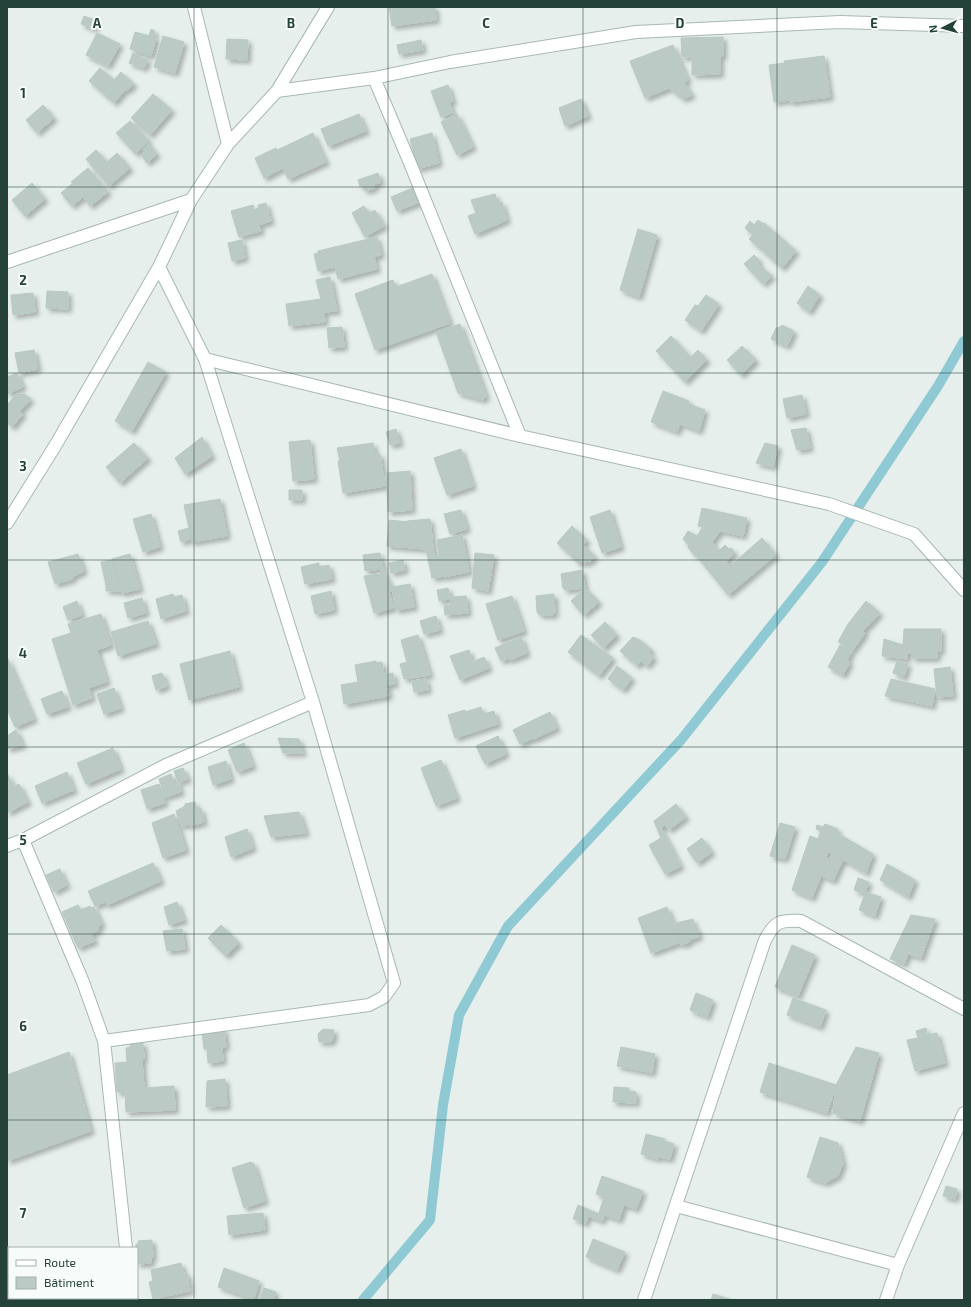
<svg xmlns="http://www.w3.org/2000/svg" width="971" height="1307" viewBox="0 0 971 1307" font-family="'Exo 2',sans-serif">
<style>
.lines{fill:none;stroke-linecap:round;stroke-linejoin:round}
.stream{stroke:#8ec9d4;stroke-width:10}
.building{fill:#bbcac4;stroke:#b8c9c2;filter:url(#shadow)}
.street-casing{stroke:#a8b8b2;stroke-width:14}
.street{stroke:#fff;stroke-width:12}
.grid{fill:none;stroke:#24423a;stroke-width:1;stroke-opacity:0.55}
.grid-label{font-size:13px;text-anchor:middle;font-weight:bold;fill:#24423a;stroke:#f7fbf9;stroke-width:4;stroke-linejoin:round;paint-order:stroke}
</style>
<defs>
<filter id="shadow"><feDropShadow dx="3.5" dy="3.5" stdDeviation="2" flood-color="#0004"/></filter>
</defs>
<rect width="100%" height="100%" fill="#e6efeb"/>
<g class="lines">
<path class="stream" d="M363,1300L430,1220L443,1105L459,1015L508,926L681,740L822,562L938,386L964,341"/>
</g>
<path class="building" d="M389,7H435L436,20L392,26Z
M84,16L97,21L94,29L81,24Z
M151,29L155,31L153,37L156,38L151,56L130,49L135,32L149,36Z
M97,33L120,44L108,66L86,55Z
M163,36L184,42L175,73L154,67Z
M723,37V56H720V74L692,75V57H682L681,38Z
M227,39L248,40L247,60L226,59Z
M421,40L423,50L399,54L397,45Z
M673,45L688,80L684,82L692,95L683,99L669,88L645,98L630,61Z
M133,53L148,60L144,68L129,63Z
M824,56L830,97L790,102V100L774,102L769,65L785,63L784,61Z
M100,68L114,80L121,72L134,84L127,91L126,89L114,103L89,81Z
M448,85L453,101L449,102L453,113L441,117L431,91Z
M153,94L172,110L150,135L131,118Z
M581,99L588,116L565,126L559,108Z
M43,105L54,118L37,133L26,120Z
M359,114L366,131L328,146L321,129Z
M457,114L473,147L457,155L441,122Z
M130,121L149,141L136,154L116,133Z
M313,133L326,162L288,179L283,168L264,178L255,158L276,148L277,150Z
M432,133L439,163L417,169L410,139Z
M149,144L157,154L147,163L141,155L145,152L143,149Z
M96,150L107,162L117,153L130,168L109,186L86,159Z
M88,168L108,192L90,206L83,197L72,206L61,193L73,183L71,182Z
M378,173L381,182L374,185L375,188L365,191L363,185L360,186L358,180Z
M32,183L45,199L25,216L12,200Z
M415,187L420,202L397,211L391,197Z
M495,194L498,204L502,202L507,220L475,234L468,216L476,213L471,200Z
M266,203L271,221L259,225L261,231L239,237L231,211L253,205L254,210L259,208L258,205Z
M364,206L369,213L375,210L384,226L365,237L352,213Z
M758,220L763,224L764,223L796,251L782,268L749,239L753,235L745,228L750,221L754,225Z
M638,229L657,235L639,297L620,290Z
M377,237L381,255L374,257L377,269L338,279L335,267L318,271L314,254L318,253V251Z
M242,240L245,258L232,261L228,243Z
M754,255L760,261L757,263L772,276L763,284L744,264Z
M432,274L450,323L375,350L355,294L393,280L396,287Z
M330,277L337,311L324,312L325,322L289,326L286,304L321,299L316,280Z
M808,286L820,295L809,312L797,303Z
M47,291L68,292V309L46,308Z
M33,293L35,312L13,315L11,295Z
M706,295L719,304L701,331L685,320L695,305L698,306Z
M460,324L486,396L483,400L458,393L436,332Z
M782,325L794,331L787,346L771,339L776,328L780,327Z
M342,327L344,347L329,348L327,328Z
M671,336L691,357L698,350L707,360L685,382L656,351Z
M742,346L756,360L741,375L727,360Z
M34,350L38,369L19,373L15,353Z
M148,362L166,372L132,431L115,421Z
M17,373L23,387L7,394V377Z
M663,391L689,401L677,432L651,422Z
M16,394H24L31,399L20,411L23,414L12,427L7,423V402L9,403Z
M802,395L806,414L787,418L783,399Z
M689,404L705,410L699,431L681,424Z
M806,428L810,448L797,450L791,430Z
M396,429L400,443L390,445L386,432Z
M202,437L212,456L185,474L175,458Z
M310,440L314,479L293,481L289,442Z
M134,443L148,458L120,483L106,467Z
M373,443L375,454H380L385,486L343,493L338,461H340L337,448Z
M765,443L778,446L773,467L756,463Z
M461,449L473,486L447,495L434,458Z
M410,471L412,510L388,512L386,473Z
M289,490H302V500H289Z
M220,499L227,536L192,542L184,505Z
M702,508L747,518L743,536L720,531L712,542L719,551L725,545L730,550L731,548L735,553L726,561L730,566L762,538L776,555L728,595L696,555L695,556L688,547L689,546L683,539L688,531L697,536L703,527L698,526Z
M461,510L467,529L450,534L444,514Z
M610,510L621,547L602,553L590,517Z
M151,514L160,547L143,552L133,519Z
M430,519L434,557L439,556L437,540L462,535L469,572L444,577V576L432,578L426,549L387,546L389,520L408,522L407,521Z
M572,526L587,540L583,545L595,556L590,562L588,561L585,564L582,561L579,564L574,559L576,557L573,555L572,557L557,543Z
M189,528L191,539L181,542L178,531Z
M380,553L383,569L390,584L392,591L389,592L393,608L374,613L364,576L381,574V569L365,571L363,555Z
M475,553L494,555L488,591L472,588Z
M78,554L84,571L72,577L73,579L55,584L48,562Z
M130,554L140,589L122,593L121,591H106V585L119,584L112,559Z
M112,560L119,584L106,585L101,562Z
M403,560L405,570L391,573L389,563Z
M319,563V567L329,565L332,579L305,584L301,567Z
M582,570L585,588L565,590L563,588L561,574Z
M410,584L414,607L396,610L392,587Z
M448,588L450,599L439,601L437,590Z
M585,588L599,602L584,615L571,601Z
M331,591L334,610L315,614L311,596Z
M173,594L174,597L182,595L186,611L161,619L156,599Z
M554,594L555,613L553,615H540L537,612L536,596Z
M466,596L468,613L445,615L444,606L451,605L450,597Z
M512,596L524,631L498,640L486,604Z
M142,598L146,613L128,618L124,603Z
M77,601L82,615L68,620L63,607Z
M866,601L880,613L863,631L865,633L853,650L838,642L848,624Z
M101,614L111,645L97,650L107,682L89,688L92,698L73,705L52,639L71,633L68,624Z
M436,616L440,630L424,634L420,621Z
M148,621L156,644L118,656L111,632Z
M605,622L617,635L604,648L591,635Z
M904,629H941V651H937V658H912V653H907V659L882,656L884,639L903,645Z
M418,635L430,675L404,679L400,664L407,662L401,640Z
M581,635L613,658L599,676L568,652Z
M521,637L527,653L510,660L509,658L501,661L495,648Z
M633,637L640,640L652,650L649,653L654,657L647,666L641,661L637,666L620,651Z
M840,645L852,651L847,660L850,662L843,675L828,667Z
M469,650L472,662L484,657L489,668L460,680L450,656Z
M230,651L239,687L189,700L180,664Z
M7,657L34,719L15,727L7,709Z
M376,661V663L382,662L384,675L393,673L395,684L387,685L389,696L344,704L341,685L358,682L355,665Z
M897,661L908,664L904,677L893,673Z
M617,666L632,678L623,690L608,679Z
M950,667L953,696L937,697L934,669Z
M162,673L167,686L156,690L152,676Z
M426,679L428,690L414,692L412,681Z
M891,679L935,689L932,706L885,696Z
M114,688L121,708L104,714L97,694Z
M62,691L68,707L47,714L41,699Z
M481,707L483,714L494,711L498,724L455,738L448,715L465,710V712Z
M550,712L557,728L534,739V738L520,744L513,730Z
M16,730L23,745L7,749V736Z
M498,736L506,754L485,764L476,746Z
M278,738L299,739L303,753H283Z
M244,743L253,766L237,772L228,750Z
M113,748L121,769L86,784L77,763Z
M441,760L457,798L436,806L421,768Z
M226,761L231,779L213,785L208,767Z
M183,768L188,779L178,782L174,771Z
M67,772L74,790L42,803L35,786Z
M7,773L14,787L19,784L28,802L7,813Z
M171,774L174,783L178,782L181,792L165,797L159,779Z
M159,784L165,803L147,809L141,790Z
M195,802L197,810L201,808L204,822L190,826V824L181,826L176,811L185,806V804Z
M676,804L686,817L669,830L665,825L661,828L681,866L665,874L649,845L661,838L654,821Z
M299,812L306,833L271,837L264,816Z
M174,814L186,850L163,858L152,823Z
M780,823L795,827L785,859L770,856Z
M825,824L838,829L837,833L873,854L866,873L829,852L826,857L828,858L812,898L792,890L810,836L818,839L821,831L816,829L817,825L823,827Z
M247,829L253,848L231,857L225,837Z
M702,838L712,852L697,863L687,849Z
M832,854L843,860L833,881L822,876Z
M153,863L161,881L107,905L105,902L95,906L88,891Z
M887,864L915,880L908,897L880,880Z
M60,869L67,885L54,892L46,875Z
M858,878L869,882L865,892L881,897L875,916L859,910L865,894L854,890Z
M177,902L184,920L169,925L164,907Z
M78,905L81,910L90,906L91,908L94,907L102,924L98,927L99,930L91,934L95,941L78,948L62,912Z
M667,907L681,942L651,953L638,918Z
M911,915L935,919L921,958L908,954L904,964L890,959Z
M693,919L694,928L697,927L699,937L689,940L690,942L681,945L676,923Z
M221,925L239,943L226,956L208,938Z
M182,929L185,949L167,951L163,931Z
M792,945L815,955L798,996L775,987Z
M696,993L713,1000L707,1017L690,1010Z
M793,998L826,1010L820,1027L787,1015Z
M926,1028L927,1035L937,1033L945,1063L915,1071L907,1040L918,1038L916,1031Z
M224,1029L226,1047H222L223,1061L208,1063L207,1049H204L202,1031Z
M323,1029L334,1030L333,1038L331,1042H319L318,1034Z
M143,1043L144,1059L142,1060L144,1088L174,1086L175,1110L126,1112L125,1092H117L115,1063L127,1062L126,1048L130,1047V1044Z
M621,1047L655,1054L652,1073L617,1066Z
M856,1047L879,1053L860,1121L833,1113L836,1085Z
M69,1052L91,1131L7,1161V1075Z
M769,1063L836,1085L827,1113L760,1092Z
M225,1079L227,1106L206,1107L207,1081Z
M614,1087L629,1088V1091L636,1092V1103L613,1102Z
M646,1134L665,1139L664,1141L674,1144L670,1159L658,1157V1159L641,1154Z
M820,1137L838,1143L843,1163L838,1176L825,1183L807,1177Z
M251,1162L254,1164L265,1201L244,1208L232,1168Z
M602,1176L643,1191L636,1209L624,1205L619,1220L599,1213L604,1197L596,1194Z
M946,1186L957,1189L955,1199L943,1196Z
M578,1205L604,1216L602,1221L588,1216L586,1223L573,1219Z
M263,1213L265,1230L229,1235L227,1216Z
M593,1239L625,1252L617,1270L586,1257Z
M152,1240L153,1257H151V1263L137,1264L136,1244H139L138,1241Z
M9,1254V1298H65L57,1300H7V1255Z
M181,1263L184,1274L187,1273L190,1291L153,1299L149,1282L153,1281L151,1270Z
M224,1268L259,1281L254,1299L218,1287Z
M264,1288L276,1292L273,1300H260Z
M713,1294L733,1300H711Z"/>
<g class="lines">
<g class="street-casing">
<path id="street" d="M194,7L228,144
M374,78L410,163L520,436
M277,91L328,7
M7,262L191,200L228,144L277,91L374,78L450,62L636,32L840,22L964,26
M205,359L520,436L829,504L914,534L964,590
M7,523L55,446L159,267L191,200
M23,840L83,982L104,1041L126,1248
M7,846L23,840L166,765L313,702
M104,1041L369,1005L384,997L394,983L313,702L205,359L159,267
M676,1206L898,1265
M131,1298L132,1300
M644,1300L765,940C775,921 780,920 801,921L964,1009
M886,1300L898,1265L964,1113"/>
</g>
<use href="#street" class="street"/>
</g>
<path class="grid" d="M194,7V1300M388,7V1300M583,7V1300M777,7V1300M7,187H964M7,373H964M7,560H964M7,747H964M7,934H964M7,1120H964"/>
<g class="grid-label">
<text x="97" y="28">A</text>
<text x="291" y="28">B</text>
<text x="486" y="28">C</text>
<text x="680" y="28">D</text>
<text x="874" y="28">E</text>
<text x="23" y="98">1</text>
<text x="23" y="285">2</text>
<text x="23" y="471">3</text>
<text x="23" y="658">4</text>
<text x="23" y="845">5</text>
<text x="23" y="1031">6</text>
<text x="23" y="1218">7</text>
</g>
<rect width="971" height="1307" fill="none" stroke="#24423a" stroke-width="16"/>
<rect x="8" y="1247" width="130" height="52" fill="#f7fbf9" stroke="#a3b1ad"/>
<rect x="16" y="1260" width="20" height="6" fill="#ffffff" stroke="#a3b1ad"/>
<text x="44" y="1267" font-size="12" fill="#24423a">Route</text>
<rect x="16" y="1277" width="20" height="12" fill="#bbcac4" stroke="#a3b1ad"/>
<text x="44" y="1287" font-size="12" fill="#24423a">Bâtiment</text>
<g transform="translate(943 28) rotate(264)" stroke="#f7fbf9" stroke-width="3" paint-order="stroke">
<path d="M0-3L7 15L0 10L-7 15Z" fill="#24423a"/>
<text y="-6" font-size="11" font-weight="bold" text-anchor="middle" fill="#24423a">N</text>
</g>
</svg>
